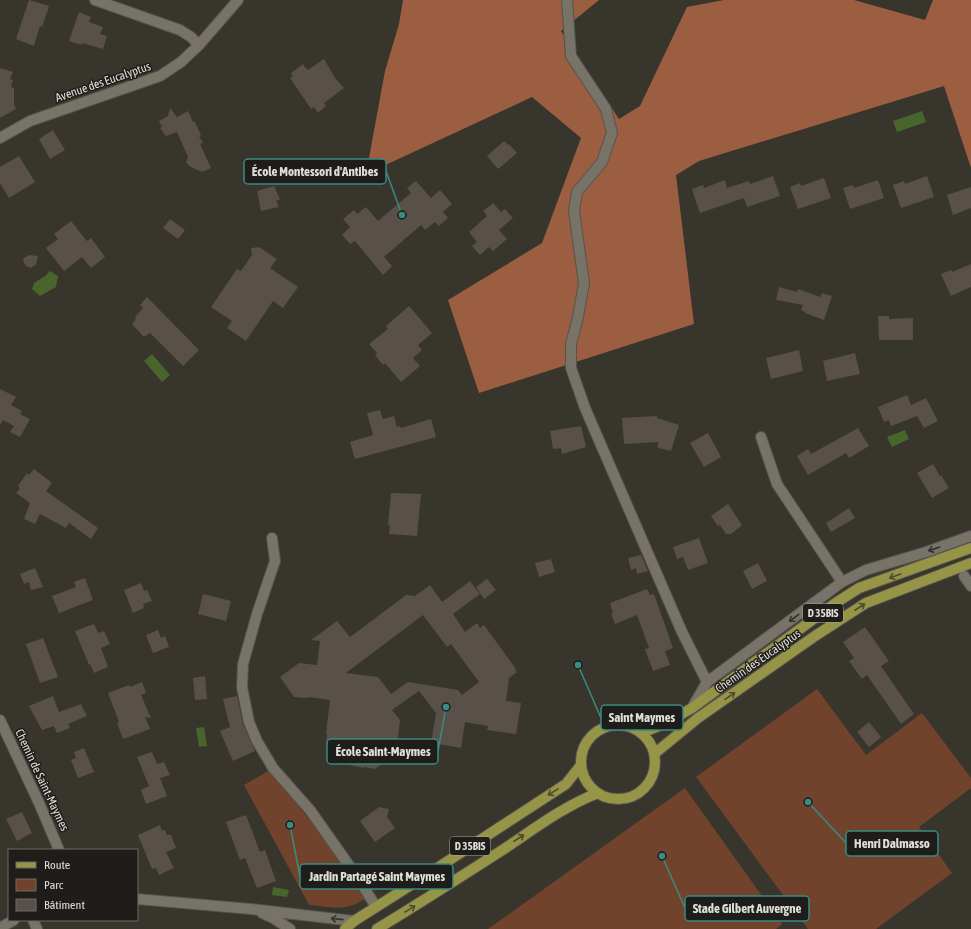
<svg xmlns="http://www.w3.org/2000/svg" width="971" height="929" viewBox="0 0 971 929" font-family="'Asap Condensed',sans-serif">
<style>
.green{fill:#71432d}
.forest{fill:#9b5e41}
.water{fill:#48652c}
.building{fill:#585049;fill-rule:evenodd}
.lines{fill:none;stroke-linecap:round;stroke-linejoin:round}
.street-casing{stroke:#56534c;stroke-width:12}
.primary-casing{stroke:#56534c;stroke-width:12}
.street{stroke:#777369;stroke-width:10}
.primary{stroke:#959447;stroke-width:10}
.oneway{stroke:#34322d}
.oneway2{stroke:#4e4d2b}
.labels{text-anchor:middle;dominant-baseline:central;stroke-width:3;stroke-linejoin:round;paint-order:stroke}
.shield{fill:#1e1d19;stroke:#a6a49f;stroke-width:1}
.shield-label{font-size:11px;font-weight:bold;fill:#e0ded9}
.street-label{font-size:12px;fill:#e0ded9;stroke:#1e1d19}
.leader{fill:none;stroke:#398b83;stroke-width:1.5}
.callout-dot{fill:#398b83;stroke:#1e1d19;stroke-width:1.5}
.callout{fill:#1e1d19;stroke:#398b83;stroke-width:1.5}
.callout-label{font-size:13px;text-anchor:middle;font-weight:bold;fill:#e0ded9}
</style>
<rect width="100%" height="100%" fill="#38352d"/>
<path class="green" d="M817,689L866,755L922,713L971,778V788L919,827L952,873L876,929H808L696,777Z
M270,770L331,847L365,899C345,912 332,907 309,905L244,785Z
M685,788L782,924L776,929H488Z"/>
<path class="forest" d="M403,0H599L561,31L619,119L640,106L687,7L724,0H854L925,20L933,0H971V168L944,86L699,161L676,175L694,324L479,393L448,300L542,243L581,138L532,97L366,174L385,71L399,24Z"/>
<path class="water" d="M922,111L926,122L897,132L893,121Z
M50,271L58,276L56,287L40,296L32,289L34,283L45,276Z
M152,354L170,375L162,382L144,361Z
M905,430L909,439L892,447L887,437Z
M204,727L207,746L199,747L196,728Z
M273,887L289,890L287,897L272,895Z"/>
<path class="building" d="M29,0L49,6L42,27L40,26L34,46L16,39Z
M79,12L91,17L89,22L103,27L100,34L107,36L103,49L82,43L81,45L69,41Z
M324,59L335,78L344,88L324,103L326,106L318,113L314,107L311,109L290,78L293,76L291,73L303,64L305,68L306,67L308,70Z
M0,68L13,72L10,79L13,80L11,87L14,88V105L16,109L0,118Z
M170,108L177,117L188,111L193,122H195L201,135L199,136L203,143L200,144L211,168L202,172L189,166L186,162L188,157L177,132L166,136L160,128L162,127L159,121L168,116Z
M53,130L65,150L50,159L39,139Z
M504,141L508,145L509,144L517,153L498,169L487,156Z
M19,156L35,182L9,198L0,183V167Z
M773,176L780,196L747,207L744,198L700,213L692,189L703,185L704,188L725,180L727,188L749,181L750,184Z
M927,176L934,197L901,208L893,185L904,181L905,184Z
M824,178L831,198L798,209L790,187L800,183L801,186Z
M878,180L884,198L850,209L843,188L853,185L854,188Z
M416,181L431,198L440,190L452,204L443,212L448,218L439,226L435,222L425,230L421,225L384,257L392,266L383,275L355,241L350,244L342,235L350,227L343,219L354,210L357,214L366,207L378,221L411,193L407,188Z
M274,186L280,199L276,201L279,207L261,211L257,191Z
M971,187V208L953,215L947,195Z
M493,203L501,212L505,209L513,218L499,230L507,239L493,251L489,247L480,255L472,246L477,242L469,232L487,216L483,211Z
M170,219L185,230L178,239L163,228Z
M71,221L87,241L91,238L105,257L91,268L82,257L64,271L46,248L58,239L54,234Z
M259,247L277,259L270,268L298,287L283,308L273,301L246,341L227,328L232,321L211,307L237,269L241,271L252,255L251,248Z
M29,255L38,256L36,264L31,268L26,266L23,261L24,258Z
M971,264V287L951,296L941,274L951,270L952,272Z
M779,287L797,292L798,289L820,297L822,293L832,296L824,320L805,313V312L801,310L803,305L776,300Z
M147,297L199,350L183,366L150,333L144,337L132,324L136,319L135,317L143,308L140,305Z
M409,306L432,333L418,345L422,350L413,358L420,366L401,382L385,363L383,365L375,355L377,353L369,344L388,329L386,326Z
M878,316H889V319L913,318V340H879Z
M799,350L803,371L771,379L766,358Z
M855,353L860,374L827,381L823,361Z
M0,389L16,397L11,405L22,411L20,414L30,419L20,437L10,432L14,426L3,420L0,425Z
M907,395L911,405L926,398L938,421L924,428L917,416L891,426L889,420L884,422L878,407Z
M380,410L383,419L394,416L397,427L400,426L401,428L431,419L436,437L355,459L350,442L373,435L367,413Z
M657,416V418L679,425L671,451L658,448V442L624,444L622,418Z
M581,426L586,447L562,454L561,448L553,449L550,431Z
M858,428L869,446L849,458L846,453L808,475L797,456L808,449L811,454Z
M708,433L721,457L704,467L690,443Z
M933,464L940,476L941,475L949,488L932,498L917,473Z
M34,469L52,483L46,491L98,528L91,539L69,523L66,528L40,514L35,524L24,519L30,503L16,493L20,488L18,486L27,473L29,475Z
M391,493L421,494L417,536L389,534L390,525H388Z
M728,504L742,525L731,534H726L720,525L718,526L711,516Z
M849,508L855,518L831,532L826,523Z
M699,538L708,563L688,570L683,557L677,559L673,547Z
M641,555L648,571L637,574L636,568L631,570L628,558Z
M551,559L555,572L539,577L535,563Z
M758,563L767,581L752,589L743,571Z
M35,568L43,587L31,590L29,582L24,584L20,574Z
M85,578L93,600L59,613L52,596L76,587L74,582Z
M487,579L496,590L484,599L476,587Z
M470,581L480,594L453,614L465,632L477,623L480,628L484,625L516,669L515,670L517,672L509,678L506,701L521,703L516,734L487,730L488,726L465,722L461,748L431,743L436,713L419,691L392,710L400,720L397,745H396L394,755L375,769L364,767V768L340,763L326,744L327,734L326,733L330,700L308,697L307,698L294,697L280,677L299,663L317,665L320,641L311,640L337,621L350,637L406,595L415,596L430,585L442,602ZM423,615L447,647L451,644L479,682L462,695L458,690L408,682L391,694L378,677L346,673Z
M141,583L144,591L147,590L152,601L143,604L144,608L133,613L124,590Z
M647,589L650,595L654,594L673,648L665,651L670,665L653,671L645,649L649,648L637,615L615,624L611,613H613L610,603Z
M203,594L231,601L226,621L198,614Z
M94,624L98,633L104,631L110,644L101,648L108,667L94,673L90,664L89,665L75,631Z
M865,627L889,661L881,666L914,714L901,724L867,675L862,679L849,661L854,658L843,642Z
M158,630L161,638L165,636L169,647L153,653L146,635Z
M43,638L58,677L40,683L26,644Z
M205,676L207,699L195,700L193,678Z
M142,682L146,693L141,695L151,718L145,717L150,729L123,739L117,723L119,722L108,693L129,685L130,687Z
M53,696L59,712L81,704L87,716L68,724L70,728L57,733L54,726L42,730L29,706Z
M237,696L243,724L255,751L233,761L220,731L230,727L223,699Z
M869,722L881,737L869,747L857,732Z
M84,748L94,772L78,778L71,760L76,758L74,752Z
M152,752L157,764L164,762L170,775L160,778L167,796L146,804L141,790L149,786L137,757Z
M379,807L389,809L387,817L395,828L375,842L360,821Z
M22,812L32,833L17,841L6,819Z
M246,815L260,852L265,850L276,881L257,888L245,858L240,860L226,822Z
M160,825L162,831L165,830L167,835H171L176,848L166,852L174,868L159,875L156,868L152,869L138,835Z"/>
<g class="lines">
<g class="street-casing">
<path id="street" d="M95,0L180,30L191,37L199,45
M567,0L571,56L606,109L612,133L602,162L577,192L574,211L584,283L578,317L571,344V368L585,408L682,632L707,682
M0,138L30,121L160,76L181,62L199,45L238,0
M761,437L777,484L842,582
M272,538L275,561L257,614L243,664L242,687L249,722L257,741L273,768L310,810L360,881L376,907
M964,576L971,586
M692,708L707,682L842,582L866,570L926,552L971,536
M0,720L39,803L59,850
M137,899L251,909L354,921
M262,913L273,918L290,929
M33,920L37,929
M0,928L14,920"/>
</g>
<g class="primary-casing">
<path id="primary" d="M581 762a37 37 0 1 1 74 0a37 37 0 1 1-74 0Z
M642,733L666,723L692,708L834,604L859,588L971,548
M654,754L698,718L815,636L866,603L971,563
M345,929L354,921L422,878L566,784L581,765
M377,929C420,903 462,876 504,849C534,829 564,806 598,793"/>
</g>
<use href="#street" class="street"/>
<use href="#primary" class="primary"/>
</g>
<defs><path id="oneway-shaft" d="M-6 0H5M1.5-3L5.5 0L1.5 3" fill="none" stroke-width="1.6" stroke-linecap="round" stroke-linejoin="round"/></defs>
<g class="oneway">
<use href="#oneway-shaft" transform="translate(934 549) rotate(161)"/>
<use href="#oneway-shaft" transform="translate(794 618) rotate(143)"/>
<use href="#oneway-shaft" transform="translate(337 919) rotate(-174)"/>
</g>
<g class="oneway2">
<use href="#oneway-shaft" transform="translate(895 576) rotate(160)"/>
<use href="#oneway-shaft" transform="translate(860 607) rotate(-33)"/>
<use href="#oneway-shaft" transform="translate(730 696) rotate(-35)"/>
<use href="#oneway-shaft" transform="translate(553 792) rotate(148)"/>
<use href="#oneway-shaft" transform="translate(519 838) rotate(-33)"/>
<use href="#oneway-shaft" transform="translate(410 909) rotate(-31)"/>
</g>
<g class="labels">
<g class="shield">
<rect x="803" y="604" width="40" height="18" rx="3"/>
<rect x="450" y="837" width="40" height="18" rx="3"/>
</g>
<g class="shield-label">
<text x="823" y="613">D 35BIS</text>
<text x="470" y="846">D 35BIS</text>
</g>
<g class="street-label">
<text transform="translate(103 82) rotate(-19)">Avenue des Eucalyptus</text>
<text transform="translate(758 661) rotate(-35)">Chemin des Eucalyptus</text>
<text transform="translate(42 780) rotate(65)">Chemin de Saint-Maymes</text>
</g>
</g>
<path class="leader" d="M402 215L386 171M578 665L601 718M446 707L438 751M808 802L846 843M290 825L300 877M662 856L685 908"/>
<g class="callout-dot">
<circle cx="402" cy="215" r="4"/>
<circle cx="578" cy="665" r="4"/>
<circle cx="446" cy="707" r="4"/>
<circle cx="808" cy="802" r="4"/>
<circle cx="290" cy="825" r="4"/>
<circle cx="662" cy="856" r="4"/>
</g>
<g class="callout">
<rect x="244" y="159" width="142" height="25" rx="4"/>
<rect x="601" y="705" width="82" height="25" rx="4"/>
<rect x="327" y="739" width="111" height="25" rx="4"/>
<rect x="846" y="831" width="92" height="25" rx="4"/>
<rect x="300" y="864" width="153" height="25" rx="4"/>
<rect x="685" y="896" width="124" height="25" rx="4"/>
</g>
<g class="callout-label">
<text x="315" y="176">École Montessori d'Antibes</text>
<text x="642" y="722">Saint Maymes</text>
<text x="383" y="756">École Saint-Maymes</text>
<text x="892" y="848">Henri Dalmasso</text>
<text x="377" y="881">Jardin Partagé Saint Maymes</text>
<text x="747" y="913">Stade Gilbert Auvergne</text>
</g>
<rect x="8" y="849" width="130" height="72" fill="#1e1d19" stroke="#6c6a66"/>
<rect x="16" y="862" width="20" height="6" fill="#959447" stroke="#6c6a66"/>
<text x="44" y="869" font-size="12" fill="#e0ded9">Route</text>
<rect x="16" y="879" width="20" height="12" fill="#71432d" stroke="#6c6a66"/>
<text x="44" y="889" font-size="12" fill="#e0ded9">Parc</text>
<rect x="16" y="899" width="20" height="12" fill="#585049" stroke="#6c6a66"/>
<text x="44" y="909" font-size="12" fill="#e0ded9">Bâtiment</text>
</svg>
